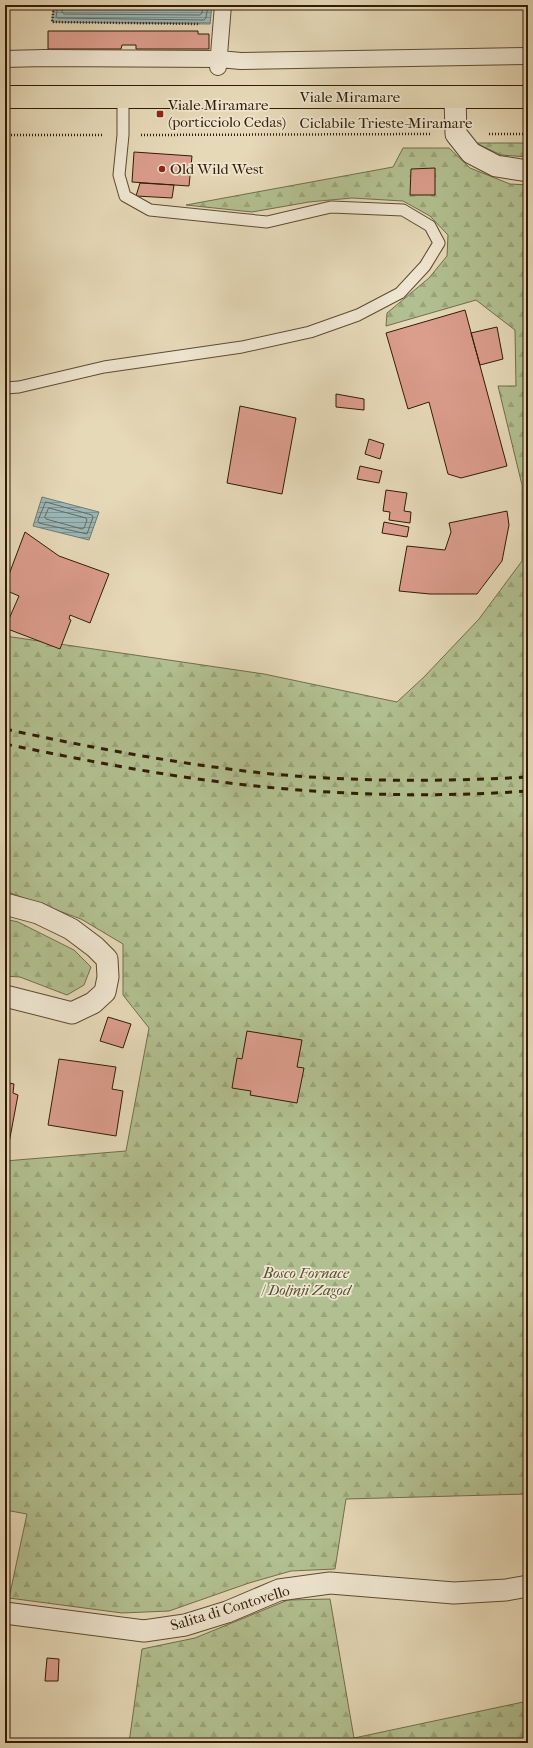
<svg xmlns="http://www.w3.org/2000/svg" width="533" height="1748" viewBox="0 0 533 1748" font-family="'IM FELL French Canon',serif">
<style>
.forest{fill:url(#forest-firs);stroke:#726e4a}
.water{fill:url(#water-rules);stroke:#707a71}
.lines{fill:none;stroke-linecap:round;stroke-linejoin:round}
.shore{stroke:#666a5e;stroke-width:1}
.building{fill:#db9d8c;stroke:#311c04}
.service-casing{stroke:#5e4b31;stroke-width:13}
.pedestrian-casing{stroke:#5e4b31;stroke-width:18}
.minor-casing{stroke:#5e4b31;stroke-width:23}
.primary-casing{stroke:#311c04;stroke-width:24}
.path{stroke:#311c04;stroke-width:2.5;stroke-dasharray:1 2;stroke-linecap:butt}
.service{stroke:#efe6d1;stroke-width:11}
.pedestrian{stroke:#efe6d1;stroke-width:16}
.minor{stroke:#efe6d1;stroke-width:21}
.primary{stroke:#e6d9b8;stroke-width:22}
.rail{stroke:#311c04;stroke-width:3;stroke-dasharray:7 7;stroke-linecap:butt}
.poi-dot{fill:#8f2418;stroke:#efe6d1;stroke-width:1.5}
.labels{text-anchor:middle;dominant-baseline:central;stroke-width:3.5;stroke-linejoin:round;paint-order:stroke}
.street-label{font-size:15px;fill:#311c04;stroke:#efe6d1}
.poi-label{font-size:15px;fill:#311c04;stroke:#efe6d1;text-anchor:start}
.park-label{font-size:15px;font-style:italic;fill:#584d2e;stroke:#efe6d1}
</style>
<defs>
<pattern id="forest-firs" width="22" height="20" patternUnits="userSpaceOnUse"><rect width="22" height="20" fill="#b2c091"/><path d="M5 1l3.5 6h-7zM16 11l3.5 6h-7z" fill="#9aa47b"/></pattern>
<pattern id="water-rules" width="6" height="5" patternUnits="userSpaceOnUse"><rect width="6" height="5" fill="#9ab8b9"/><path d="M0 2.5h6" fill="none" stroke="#7e9594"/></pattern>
</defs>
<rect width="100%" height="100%" fill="#e6d9b8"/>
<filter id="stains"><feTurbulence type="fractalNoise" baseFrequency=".005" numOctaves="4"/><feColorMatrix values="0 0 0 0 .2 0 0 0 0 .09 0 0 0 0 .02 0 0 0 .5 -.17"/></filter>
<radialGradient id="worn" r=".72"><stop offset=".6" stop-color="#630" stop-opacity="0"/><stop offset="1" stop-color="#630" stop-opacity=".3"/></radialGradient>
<path class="forest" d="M476,143H528V157L501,155Z
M403,148H449L470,168L510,184L528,185V1494L346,1499L335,1569L291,1571L249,1583L169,1611L122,1613L9,1598L27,1514L5,1510V1161L126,1151L149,1028L123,995V944L81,919L5,891V636L264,674L397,702L424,677L479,619L522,561V485L498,386H516L515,330L476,300L386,326L387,313L429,278L447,256L448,235L430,216L403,201L352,198L309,202L252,212L186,205L393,167Z
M5,919L18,922L74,950L91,967L84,985L67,995L20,977L5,976Z
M330,1599L354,1738L528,1701V1743H129L142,1649L195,1638L288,1600Z"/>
<path class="water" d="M54,5H212L210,24L52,22Z
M42,497L99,512L89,540L33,526Z"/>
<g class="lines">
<path class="shore" d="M58,5L56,17L58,18L204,20L206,18L208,5
M63,5L62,12L64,14L200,15L202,13L203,5
M69,5L71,8L195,9L197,5
M46,502L92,515L93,517L87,534L39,523L38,521Z
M49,508L86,518L87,520L84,528L82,529L46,519L45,517Z"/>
</g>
<path class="building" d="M48,31H198V34H209V49H136V45H122L121,49H48Z
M134,152L192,156L189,186L132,182Z
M435,168V195H410L411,169Z
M140,183L174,185L172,198L136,196Z
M465,310L507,466L461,478L448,474L429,402L408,409L386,333Z
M497,327L503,359L480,365L471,333Z
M336,394L364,399V410L336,407Z
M240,406L296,418L282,494L227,483Z
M369,439L384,444L380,459L365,454Z
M360,466L382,471L379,483L357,479Z
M386,490L407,493L404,511L411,512L410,523L389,520L390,512L383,511Z
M507,511L509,525L502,561L477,594H430L399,591L407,546L445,550L451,532L449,523Z
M384,522L409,527L407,537L382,533Z
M25,532L59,556L109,574L90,623L70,615L69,619L71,620L60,649L5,628L19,596L5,590V585Z
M108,1017L131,1024L123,1048L100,1041Z
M247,1031L302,1040L297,1067L304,1068L297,1103L250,1095L251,1091L232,1088L237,1058L242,1059Z
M59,1059L116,1067L112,1089L123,1091L116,1136L48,1125Z
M5,1082L14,1084L13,1093L18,1095L9,1143L5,1142Z
M47,1658L59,1659L58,1681H45Z"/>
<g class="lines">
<g class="service-casing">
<path id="service" d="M5,388L19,387L104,367L242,347L310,332L358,315L400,293L425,266L439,243L430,226L403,210L331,207L267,222L150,210L125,196L119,175L123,135V97"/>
</g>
<g class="pedestrian-casing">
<path id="pedestrian" d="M5,59L44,58L219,59L241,61L528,56
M218,67L223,5"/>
</g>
<g class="minor-casing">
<path id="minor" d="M455,97L456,134L471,153L496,166L528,171
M5,904L38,913L71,929L95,947L107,959L108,977L105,992L93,1003L72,1013L5,996
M5,1613L144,1631L185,1625L227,1612L279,1590L330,1583L454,1593L506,1590L528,1586"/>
</g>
<g class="primary-casing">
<path id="primary" d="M5,97H528"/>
</g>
<path class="path" d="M54,5L52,22L200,24
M5,14L6,5
M489,134H528
M5,135H104
M141,135L432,134"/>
<use href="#service" class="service"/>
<use href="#pedestrian" class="pedestrian"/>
<use href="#minor" class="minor"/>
<use href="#primary" class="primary"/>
<path class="rail" d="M5,729C87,747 169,762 253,772C344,782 437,782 528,777
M5,744C79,759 153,774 229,783C327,795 429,798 528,791"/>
</g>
<g class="poi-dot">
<rect x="156" y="110" width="8" height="8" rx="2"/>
<circle cx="162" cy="169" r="4"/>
</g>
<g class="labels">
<g class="street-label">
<text x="350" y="97">Viale Miramare</text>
<text x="386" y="123">Ciclabile Trieste-Miramare</text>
<text transform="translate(230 1608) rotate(-17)">Salita di Contovello</text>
</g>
<g class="poi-label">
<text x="168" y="105">Viale Miramare<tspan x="168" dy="17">(porticciolo Cedas)</tspan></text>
<text x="170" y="169">Old Wild West</text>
</g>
<g class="park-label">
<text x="306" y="1273">Bosco Fornace<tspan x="306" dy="17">/ Doljnji Zagod</tspan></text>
</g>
</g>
<rect width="533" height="1748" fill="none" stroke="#e6d9b8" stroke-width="20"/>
<rect x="6" y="6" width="521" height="1736" fill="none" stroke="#311c04" stroke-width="2"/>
<rect x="10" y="10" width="513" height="1728" fill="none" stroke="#311c04"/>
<rect width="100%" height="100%" filter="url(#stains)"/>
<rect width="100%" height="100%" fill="url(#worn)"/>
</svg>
